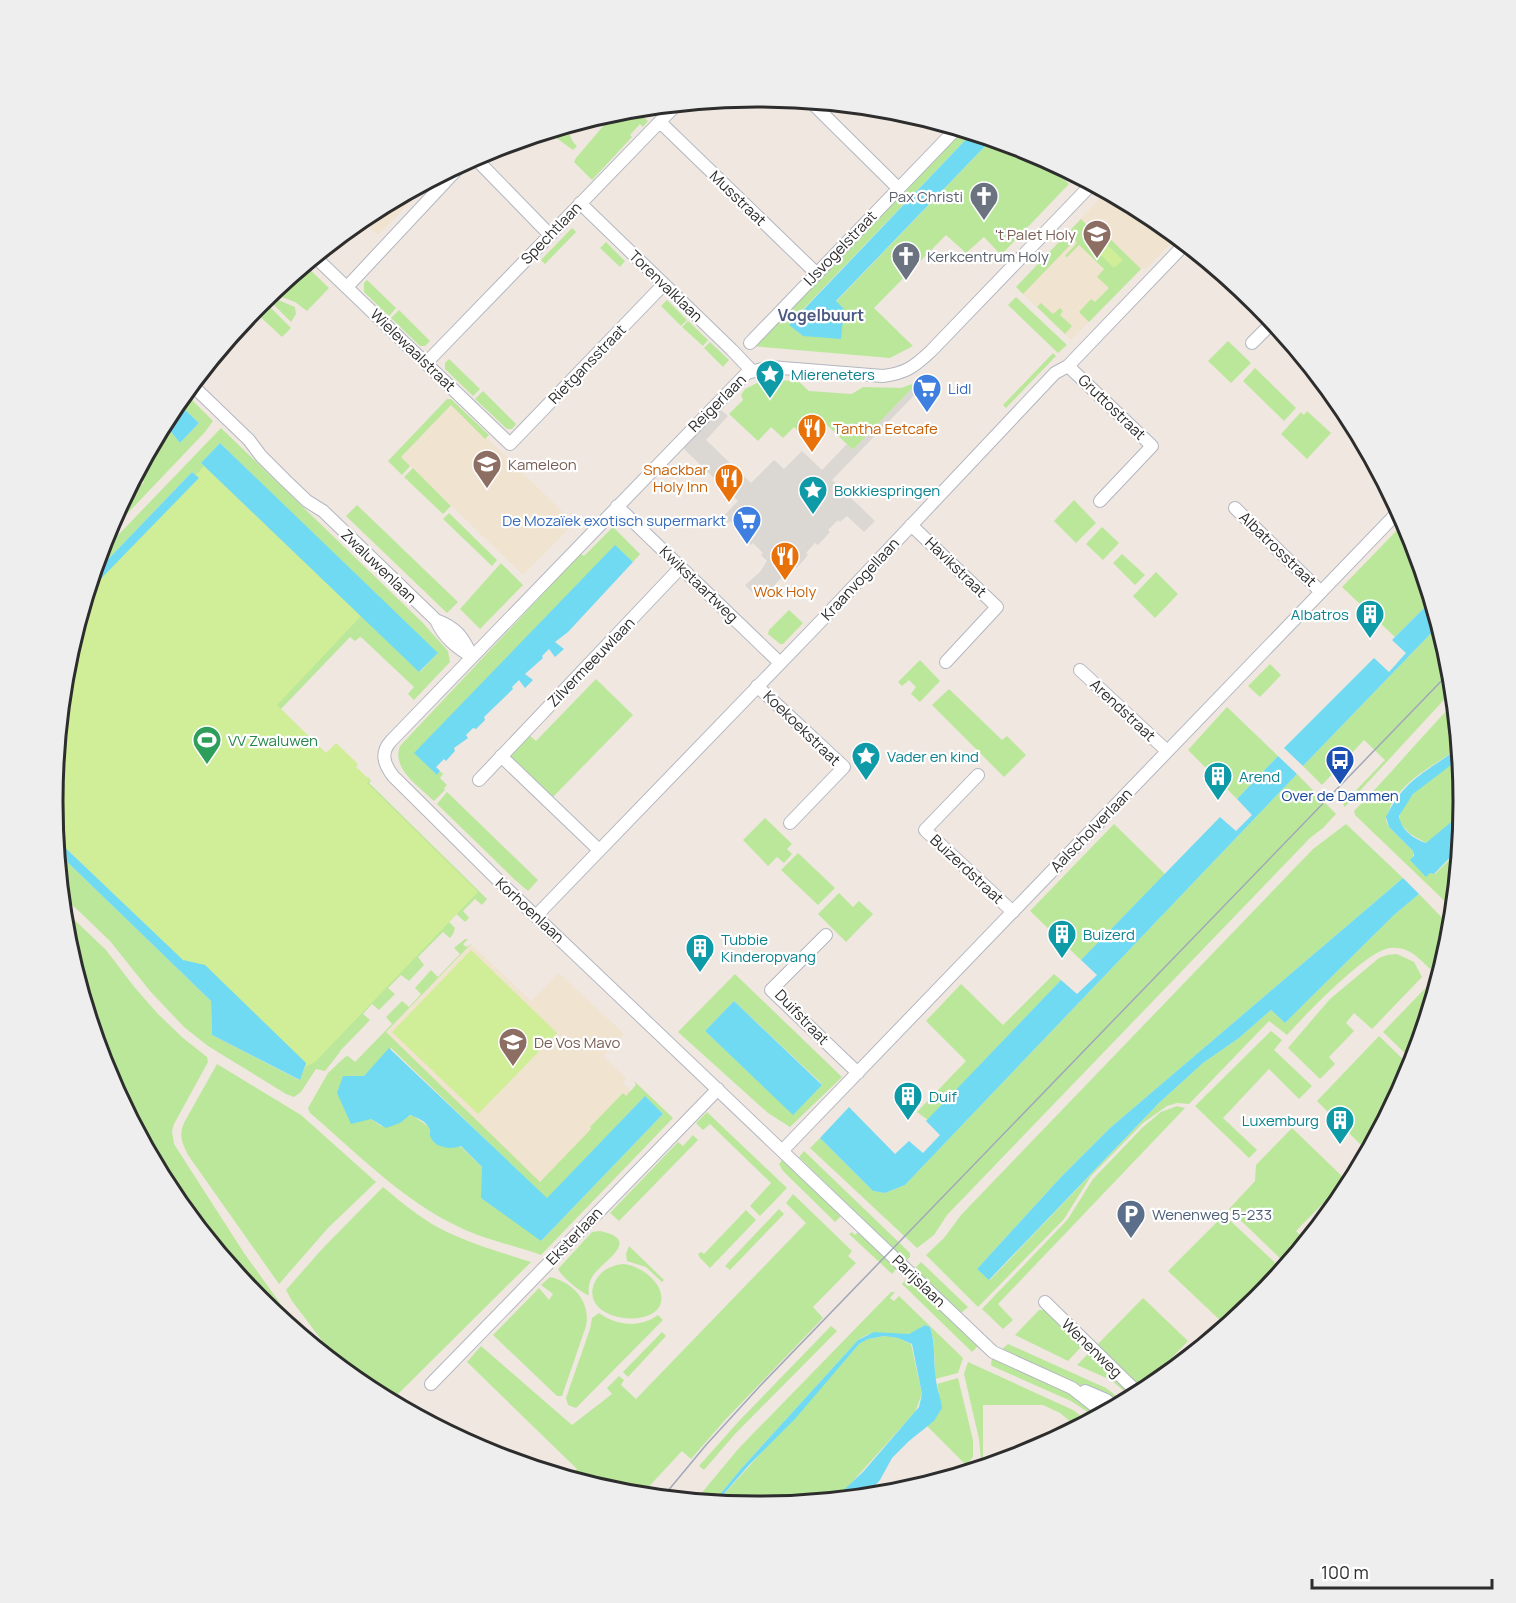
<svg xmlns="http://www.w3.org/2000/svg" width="1516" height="1603" viewBox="0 0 1516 1603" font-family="Manrope,sans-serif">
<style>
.education{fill:#f0e3cf}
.green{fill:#bbe79b;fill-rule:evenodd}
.pitch{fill:#d0ee97}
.plaza{fill:#dbd7d3}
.water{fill:#71daf3}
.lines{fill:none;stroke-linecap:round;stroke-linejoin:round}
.street-casing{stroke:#b3b7c1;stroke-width:14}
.street{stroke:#fff;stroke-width:12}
.tram{stroke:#a2a7b8;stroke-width:1.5}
.labels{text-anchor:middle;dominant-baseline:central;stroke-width:4.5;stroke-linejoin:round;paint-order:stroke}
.worship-label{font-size:15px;fill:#5b616d;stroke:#fff;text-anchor:end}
.street-label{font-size:15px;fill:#2d2d2d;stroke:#fff}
.education-label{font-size:15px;fill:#785e54;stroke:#fff;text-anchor:start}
.culture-label{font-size:15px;fill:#0d838f;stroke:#fff;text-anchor:start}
.shop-label{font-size:15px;fill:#366cbe;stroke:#fff;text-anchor:start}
.food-label{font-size:15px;fill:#c56008;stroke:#fff;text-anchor:start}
.leisure-label{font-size:15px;fill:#27864d;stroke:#fff;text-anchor:start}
.transit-label{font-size:15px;fill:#164399;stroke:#fff}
.service-label{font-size:15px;fill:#4e5e75;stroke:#fff;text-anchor:start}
.neighbourhood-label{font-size:16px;font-weight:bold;fill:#4b5980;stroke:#fff}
.rim{fill:none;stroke:#2d2d2d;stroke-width:3}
</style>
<rect width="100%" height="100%" fill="#efe7e0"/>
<path class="education" d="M431,180L378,235L361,219L366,215Z
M1106,192L1150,215L1177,237L1147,268L1141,269L1071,340L1016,287Z
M452,404L574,523L523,575L401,457Z
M471,944L531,1001L559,973L624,1034L603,1056L626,1078L623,1083L641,1100L547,1199L386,1032Z"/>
<path class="green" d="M633,108L648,121L643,127L640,124L630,135L632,137L592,180L574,162L576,158L616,111Z
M573,124L568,131L573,142L577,146L573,150L548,132Z
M960,129L972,133L789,324L803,336L992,139L1028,150L1039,156L1069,184L1001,255L984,237L966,253L946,235L874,308L913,346L890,358L751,346Z
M1081,219L1097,235L1100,232L1105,234L1141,269L1089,322L1079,312L1091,299L1095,302L1109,288L1097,277L1104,269L1079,245L1067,257L1065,256L1077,243L1075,240L1023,294L1016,287Z
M572,228L576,232L545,264L541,260Z
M606,242L625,261L620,267L600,248Z
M305,265L329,288L307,311L295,302L271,293Z
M367,280L396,308L389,316L364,292V283Z
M271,297L295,307L296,314L291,322L269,300Z
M1016,297L1067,345L1058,353L1008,305Z
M263,300L291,328L282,337L253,310Z
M667,300L687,320L681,326L661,306Z
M1041,303L1053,314L1060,308L1063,311L1060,315L1072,326L1065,334L1037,307Z
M399,310L430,341L425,346H420L391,318Z
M688,321L708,340L703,346L682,327Z
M1228,341L1251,363L1231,383L1208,361Z
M710,342L729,360L723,367L704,348Z
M1053,353L1056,356L1006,408L1003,405Z
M449,359L480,389L473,396L445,369V363Z
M1255,368L1296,408L1284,421L1243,381Z
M922,375L923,377L853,450L825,423L808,440L794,427L783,438L771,427L758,441L729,414L743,400L741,395L745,389L763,380L798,381L809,391L852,394L863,387L901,388L912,384Z
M483,391L516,424L512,429H507L475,399Z
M185,393L213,421L205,432L105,537L118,509L144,482L138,475L134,479L164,423L180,443L199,423L177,402Z
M447,399H451L489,435L485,439L451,405L401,457L410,466L402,475L388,461Z
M1307,411L1331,433L1307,459L1281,434L1301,412L1304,415Z
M221,428L422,622L448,651L450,662L414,700L408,694L414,687L362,638L360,637L355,641L350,637L281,709L115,586L455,928L453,934L450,938L443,932L418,957L424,965L409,981L401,975L388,988L395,994L379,1010L372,1004L363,1014L370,1020L340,1051V1052L325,1071L316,1069L301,1092L294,1097L286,1094L208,1046L184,1027L150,991L110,941L62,895L58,853L211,1001L212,1035L299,1080L305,1067L56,839L53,801L66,664L87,593L199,478L192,472L93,575L99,555ZM220,443L437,654L420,672L201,463Z
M413,468L451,506L443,514L404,477Z
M1074,500L1096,523L1076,543L1054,521Z
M357,505L458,602L447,613L346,516Z
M449,513L497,560L492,566L443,519Z
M1405,522L1410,532L1431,601L1395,637L1342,587Z
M613,527L640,554L633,562L615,546L415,753L437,775L440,771L443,774L440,778L447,785L444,788L445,790L434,801C420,787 391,769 400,746L567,568L581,554L584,556Z
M1102,527L1119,543L1103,560L1086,544Z
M1122,554L1145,575L1135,585L1113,563Z
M501,563L523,585L480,629L460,609Z
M1156,572L1178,594L1155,618L1133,596Z
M789,610L803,623L783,644H780L768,634L769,630Z
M1438,626L1450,664L1453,690L1345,807L1343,804L1385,760L1364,740L1322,785L1303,766Z
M920,660L940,681L920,702L911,694L916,687L909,680L902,686L898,682Z
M1270,664L1281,675L1260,697L1248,686Z
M596,679L633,715L552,798L510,756L528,734L536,741Z
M949,689L1002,740L1007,736L1026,755L1004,777L932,705Z
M1454,703L1458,748C1432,768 1393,783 1386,821L1389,827L1413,851V858L1430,873L1435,874L1459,850L1453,909L1355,815L1354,811C1389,776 1420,738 1454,703Z
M1227,707L1278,756L1237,799L1188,750Z
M1459,759L1463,802L1462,813L1430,842L1426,843L1410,834L1400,823C1395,798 1442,772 1459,759Z
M1297,774L1336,814L1323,828L1310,838L947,1215L934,1235L917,1248L810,1148L820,1138L873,1191L885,1193L905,1185Z
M368,777L371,781L369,783L487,899L482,905L475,899L463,911L469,918L465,922L448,906L357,788Z
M447,792L538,880L528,891L514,879L437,804Z
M765,818L792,844L787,849L792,854L784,863L777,857L768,866L743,840Z
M1114,824L1165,874L1081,960L1030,911Z
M1346,824L1403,878L1110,1128L1061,1177L977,1269L990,1280L1159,1103L1203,1063L1239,1038L1271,1010L1285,1023L1394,915L1419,894L1451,927L1446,952L1430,969C1418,957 1408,946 1390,948C1367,950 1304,1016 1287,1035L1269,1021L1189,1104L1177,1103L1167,1106L1143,1123L1091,1176L1064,1219L978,1307L926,1255L944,1238L961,1215L1313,849Z
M798,853L835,888L818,905L781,870Z
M839,893L853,907L859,901L873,914L846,942L818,914Z
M63,909L106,950L135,988L158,1014L183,1038L207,1057L208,1062L174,1124L172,1131L174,1144L244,1253L306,1339L259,1300L171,1193L106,1071L66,939Z
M465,939H468L463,944L466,947L471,944L386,1032L540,1182L591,1129L590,1127L623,1093L626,1096L636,1085L634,1081L673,1118L541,1255C514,1245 485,1240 459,1227C403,1201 357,1153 310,1113L308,1108L328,1073L345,1057L348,1056L355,1062L392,1024L386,1017L402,1001L409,1007L421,994L415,988L431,970L438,977L460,954L454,948ZM391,1048L547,1199L644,1097L663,1114L541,1241L482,1167L460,1146C441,1148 433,1147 429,1127L412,1115L381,1126L371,1119L343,1076H364Z
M1397,954L1414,962L1422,977L1372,1029L1354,1013L1346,1023L1354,1031L1329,1057L1335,1064L1320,1079L1288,1048L1330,999L1379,958L1387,955Z
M1440,973L1415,1056L1411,1059L1383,1032Z
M735,974L842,1077L790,1127L768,1113L678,1032ZM734,1001L822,1084L793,1114L705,1031Z
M1054,974L1061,980L928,1120L917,1112L966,1061L926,1021L961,984L1003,1025Z
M1271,1031L1282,1040L1274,1050L1312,1086L1299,1099L1269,1069L1223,1118L1257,1150L1249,1158L1195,1106Z
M1379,1036L1411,1067L1367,1151L1317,1101Z
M217,1064L301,1115L376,1182L328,1228L279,1284L188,1155C182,1142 178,1135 185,1121Z
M1177,1106L1185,1108L998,1304L1013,1320L1003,1329L982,1309L1068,1219L1093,1179L1143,1127L1161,1112Z
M707,1112L787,1188L760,1216L750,1206L771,1183L710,1124L703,1130L696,1123Z
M1292,1128L1346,1180L1296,1231L1306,1241L1286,1264L1229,1209L1255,1181L1256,1165Z
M693,1135L698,1140L619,1221L610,1213L678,1142L683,1146Z
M804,1151L910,1253V1257L906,1261L799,1157Z
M783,1159L842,1215L835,1222L783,1171L779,1164Z
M383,1187C401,1202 419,1217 439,1228C468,1243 500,1252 531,1262L391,1401L366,1388L345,1371L292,1301L286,1290L323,1248Z
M793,1194L852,1251L848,1256L856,1263L813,1307L823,1318L725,1420L691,1459L682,1451L641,1495L620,1493L569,1478L577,1469L467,1362L481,1346L572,1425L612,1394L607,1388L619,1376L624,1380L621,1385L636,1399L806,1223L786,1203Z
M779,1209L784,1214L730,1270L725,1266Z
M746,1210L756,1220L710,1268L700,1258L698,1254L701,1252L704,1254Z
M1224,1215L1282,1269L1257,1301L1226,1326L1168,1271Z
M600,1231C644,1240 601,1262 592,1277C589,1282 588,1289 589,1295C582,1294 561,1276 558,1269L592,1232Z
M859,1231L897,1268L892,1274L849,1234L852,1232L855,1235Z
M629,1246L664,1280L662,1282L646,1267L627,1261L626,1254Z
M921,1262L968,1307L961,1313L914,1269Z
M624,1264C637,1266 651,1274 658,1286C681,1332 578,1327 594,1284C599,1271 611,1265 624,1264Z
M550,1277C573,1282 591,1302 586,1326L562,1396H557L493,1335L539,1288L549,1300L553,1294L541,1285Z
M907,1278L978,1346L972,1352L902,1284Z
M891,1292H895L890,1298L894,1301L899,1296L963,1358L958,1373L935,1379C934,1361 936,1345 930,1327L925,1325C919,1328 913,1334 907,1334C887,1337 877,1326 858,1340L740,1470L713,1503L695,1501L739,1448Z
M1143,1298L1188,1341L1142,1389L1097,1345Z
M1039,1310H1046L1082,1346L1068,1361L1015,1335Z
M599,1313C617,1326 640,1328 658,1315L663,1320L576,1408L568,1405L566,1398L590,1329L592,1318Z
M831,1326L837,1331L735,1434L704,1470L699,1466L739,1421Z
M662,1332L666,1336L628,1377L623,1372Z
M884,1336L898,1338L911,1344L922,1394L915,1412L845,1490L834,1499L758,1507L716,1503L859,1344L868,1339Z
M1008,1344L1106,1388L1124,1402L1118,1405L1100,1394L1001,1350Z
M1089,1353L1135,1396L1132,1398L1111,1380L1077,1365Z
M992,1358L1078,1397L1100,1415L1095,1417L1071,1401L992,1366L991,1364Z
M968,1362L1073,1410L1088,1421L1077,1427L1060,1413L1043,1405H983V1459H981L979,1439L964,1374Z
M958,1378L973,1440V1457L966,1465L927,1426C942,1415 941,1401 937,1384Z"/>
<path class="pitch" d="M1101,239L1123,260L1114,268L1093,247Z
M204,466L361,616L277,705L326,753L336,743L358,764L356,767L370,780L367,783L478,892L315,1062L305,1067L306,1063L205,965L183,961L56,839L53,802L66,664L87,593L199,478L196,475Z
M471,950L557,1033L478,1114L392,1032Z"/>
<path class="plaza" d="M923,377L928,381L832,480L875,521L864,532L847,516L840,522L838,520L828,530L830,532L818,545L815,543L806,553L808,555L802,562L796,568L793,566L760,600L745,585L760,572L767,561L761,555L763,553L753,543L751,545L738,534L740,531L730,521L728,523L722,518L738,501L683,448L720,409L728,416L706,440L751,483L774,460L784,469L802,451L822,470L847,444L853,450Z"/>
<path class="water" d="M972,133L992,139L836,301L844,309L841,339L803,336L789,325Z
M177,402L199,423L180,443L164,423Z
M220,443L438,653L419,672L201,463Z
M192,472L199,478L87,593L93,575Z
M615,545L633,562L568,632L555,642L564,649L555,657L549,649L542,656L543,658L525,674L533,680L525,688L519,680L512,687L513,689L484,717L485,720L476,729L473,728L466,735L468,738L454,748L455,751L446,761L444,759L436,767L440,771L437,775L414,753Z
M1431,601L1438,626L1303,766L1284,748L1374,658L1389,672L1406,653L1392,640Z
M1458,748L1459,759L1413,794L1399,816C1401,830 1414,839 1426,843L1462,813L1459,848L1434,874L1430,873L1426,877L1410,860L1414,856L1413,851L1389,827L1386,817C1405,778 1426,773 1458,748Z
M1278,756L1297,774L905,1185L885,1193L873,1191L820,1138L849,1107L895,1154L909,1141L923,1153L940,1135L926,1121L1061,980L1077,994L1097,975L1081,960L1220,817L1236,831L1252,815L1237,799Z
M56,839L183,960L205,965L306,1063L300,1080L212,1035L211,1001L58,853Z
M1403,878L1419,894L1394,915L1285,1023L1271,1010L1239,1038L1203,1063L1159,1103L989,1280L977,1269L1061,1177L1110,1128Z
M734,1001L822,1085L793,1115L705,1031Z
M389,1048L547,1198L645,1096L663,1114L541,1241L481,1198L482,1167L461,1146C451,1150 436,1148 431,1138C428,1132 432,1134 429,1128C426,1121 416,1117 410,1115L400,1123L386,1128L371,1119L351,1124L337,1093L343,1076H364Z
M925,1325L930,1327C936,1345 933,1362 936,1380C937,1390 941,1398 942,1408L934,1421L909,1441L892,1458L880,1480L866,1496L834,1499L863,1472L919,1407L922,1394L912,1344L898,1338L884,1336L868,1339L859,1344L795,1419L749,1465L716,1503H713L740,1470L858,1340L874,1332L909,1334Z"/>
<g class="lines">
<g class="street-casing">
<path id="street" d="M810,101L898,188
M660,122L816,273
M474,157L550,235
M1089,182L1087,189L931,351C914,367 906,373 883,376L770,367L747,373L391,741C380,753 384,764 393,776L506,888L993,1352L1072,1388L1104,1413
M580,203L732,350L751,370
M315,257L510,444L664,284
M347,287L463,163
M750,343L957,128
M1252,343L1273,322
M426,363L677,104
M1068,366L1152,446L1100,501
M192,385L249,440L261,456L285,480L307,501L323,511L436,620C444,638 456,647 472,657
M617,506L780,663
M1235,508L1320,591
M911,525L997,607L946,662
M436,620C457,628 462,636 472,656
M1080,670L1167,751
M757,686L844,767L790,823
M501,756L599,850
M978,775L925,830L1013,912
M479,780L681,567
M536,916L821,621L1055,373L1068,366L1185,244
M826,935L771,990L858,1073
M783,1150L1399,511
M1045,1302L1139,1394
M431,1384L718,1089
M1085,1391L1106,1400L1115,1407
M967,1472L970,1471"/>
</g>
<use href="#street" class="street"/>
<path class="tram" d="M662,1498L706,1445L760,1386L1451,671"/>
</g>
<defs>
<g id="church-pin" transform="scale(1.5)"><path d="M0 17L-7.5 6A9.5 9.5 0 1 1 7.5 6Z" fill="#6b7280" stroke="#fff"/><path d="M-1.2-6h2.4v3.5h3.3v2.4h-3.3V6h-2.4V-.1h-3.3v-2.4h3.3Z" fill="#fff"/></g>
<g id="school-pin" transform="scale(1.5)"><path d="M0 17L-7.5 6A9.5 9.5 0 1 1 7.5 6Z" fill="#8d6e63" stroke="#fff"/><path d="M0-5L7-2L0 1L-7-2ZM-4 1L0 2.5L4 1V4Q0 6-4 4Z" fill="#fff"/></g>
<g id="sight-pin" transform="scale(1.5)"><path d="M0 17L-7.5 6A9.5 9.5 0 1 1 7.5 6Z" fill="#0f9aa8" stroke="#fff"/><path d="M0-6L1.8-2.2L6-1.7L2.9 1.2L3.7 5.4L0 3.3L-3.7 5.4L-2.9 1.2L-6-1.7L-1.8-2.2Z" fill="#fff"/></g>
<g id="supermarket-pin" transform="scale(1.5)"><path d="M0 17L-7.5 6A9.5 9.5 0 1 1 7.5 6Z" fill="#3f7fe0" stroke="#fff"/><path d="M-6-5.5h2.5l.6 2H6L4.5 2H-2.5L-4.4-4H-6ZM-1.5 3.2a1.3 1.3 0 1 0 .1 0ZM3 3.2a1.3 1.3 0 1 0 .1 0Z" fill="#fff"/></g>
<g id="restaurant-pin" transform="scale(1.5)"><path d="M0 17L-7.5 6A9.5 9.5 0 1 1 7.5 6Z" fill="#e8710a" stroke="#fff"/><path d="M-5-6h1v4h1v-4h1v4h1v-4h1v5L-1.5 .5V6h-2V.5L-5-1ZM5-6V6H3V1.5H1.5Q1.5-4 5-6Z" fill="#fff"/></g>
<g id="building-pin" transform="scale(1.5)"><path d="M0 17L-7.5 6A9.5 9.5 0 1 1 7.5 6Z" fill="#0f9aa8" stroke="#fff"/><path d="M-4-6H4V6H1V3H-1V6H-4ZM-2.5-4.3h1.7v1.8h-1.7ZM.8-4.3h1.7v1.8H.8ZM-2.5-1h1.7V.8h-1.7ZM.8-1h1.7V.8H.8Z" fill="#fff"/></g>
<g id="stadium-pin" transform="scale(1.5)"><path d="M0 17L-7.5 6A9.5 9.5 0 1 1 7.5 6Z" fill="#2e9e5b" stroke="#fff"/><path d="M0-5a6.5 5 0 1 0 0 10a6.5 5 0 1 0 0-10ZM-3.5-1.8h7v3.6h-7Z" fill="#fff"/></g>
<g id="bus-pin" transform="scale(1.5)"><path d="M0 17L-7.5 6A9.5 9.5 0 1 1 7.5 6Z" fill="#1a4fb4" stroke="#fff"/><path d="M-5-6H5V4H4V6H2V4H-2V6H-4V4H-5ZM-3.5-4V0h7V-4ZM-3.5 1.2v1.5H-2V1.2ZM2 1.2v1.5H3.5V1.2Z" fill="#fff"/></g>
<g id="parking-pin" transform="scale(1.5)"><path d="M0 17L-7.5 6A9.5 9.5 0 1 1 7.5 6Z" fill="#5c6f8a" stroke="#fff"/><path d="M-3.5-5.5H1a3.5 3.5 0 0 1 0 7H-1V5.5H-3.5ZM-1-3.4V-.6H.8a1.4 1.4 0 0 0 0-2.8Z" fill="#fff"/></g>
</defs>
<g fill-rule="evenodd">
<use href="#church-pin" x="984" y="196"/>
<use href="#school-pin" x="1097" y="234"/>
<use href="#church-pin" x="906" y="256"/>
<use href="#sight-pin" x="770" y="374"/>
<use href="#supermarket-pin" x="927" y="388"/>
<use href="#restaurant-pin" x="812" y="428"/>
<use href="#school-pin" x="487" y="464"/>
<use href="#restaurant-pin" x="729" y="478"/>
<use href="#sight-pin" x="813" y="490"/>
<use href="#supermarket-pin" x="747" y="520"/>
<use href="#restaurant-pin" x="785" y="556"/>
<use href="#building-pin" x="1370" y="614"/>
<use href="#stadium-pin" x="207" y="740"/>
<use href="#sight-pin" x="866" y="756"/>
<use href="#bus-pin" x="1340" y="760"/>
<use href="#building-pin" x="1218" y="776"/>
<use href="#building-pin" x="1062" y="934"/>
<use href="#building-pin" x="700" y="948"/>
<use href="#school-pin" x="513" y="1042"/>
<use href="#building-pin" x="908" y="1096"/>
<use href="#building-pin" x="1340" y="1120"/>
<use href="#parking-pin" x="1131" y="1214"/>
</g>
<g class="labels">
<g class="worship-label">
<text x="963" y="196">Pax Christi</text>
<text x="927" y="256" text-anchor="start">Kerkcentrum Holy</text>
</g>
<g class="street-label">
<text transform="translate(738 198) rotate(44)">Musstraat</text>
<text transform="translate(551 233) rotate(-46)">Spechtlaan</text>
<text transform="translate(840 248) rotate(-46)">IJsvogelstraat</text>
<text transform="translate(666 286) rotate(44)">Torenvalklaan</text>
<text transform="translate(413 350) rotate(44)">Wielewaalstraat</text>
<text transform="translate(587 364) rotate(-46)">Rietgansstraat</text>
<text transform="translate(717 403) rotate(-45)">Reigerlaan</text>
<text transform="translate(1112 407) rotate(44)">Gruttostraat</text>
<text transform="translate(1278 549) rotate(44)">Albatrosstraat</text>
<text transform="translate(379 566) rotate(44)">Zwaluwenlaan</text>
<text transform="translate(956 567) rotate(44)">Havikstraat</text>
<text transform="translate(860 579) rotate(-47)">Kraanvogellaan</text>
<text transform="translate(699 584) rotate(44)">Kwikstaartweg</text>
<text transform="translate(591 662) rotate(-46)">Zilvermeeuwlaan</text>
<text transform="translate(1123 710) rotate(43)">Arendstraat</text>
<text transform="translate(802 728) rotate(44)">Koekoekstraat</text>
<text transform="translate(1091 830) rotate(-46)">Aalscholverlaan</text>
<text transform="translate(967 869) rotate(43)">Buizerdstraat</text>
<text transform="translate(530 910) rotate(43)">Korhoenlaan</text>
<text transform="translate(802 1017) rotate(46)">Duifstraat</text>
<text transform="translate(574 1236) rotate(-46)">Eksterlaan</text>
<text transform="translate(919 1281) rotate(44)">Parijslaan</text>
<text transform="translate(1092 1348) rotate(44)">Wenenweg</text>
</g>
<g class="education-label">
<text x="1076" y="234" text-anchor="end">'t Palet Holy</text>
<text x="508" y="464">Kameleon</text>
<text x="534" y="1042">De Vos Mavo</text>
</g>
<g class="culture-label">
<text x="791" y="374">Miereneters</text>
<text x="834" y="490">Bokkiespringen</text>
<text x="1349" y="614" text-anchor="end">Albatros</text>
<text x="887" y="756">Vader en kind</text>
<text x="1239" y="776">Arend</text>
<text x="1083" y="934">Buizerd</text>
<text x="721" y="939">Tubbie<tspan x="721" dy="17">Kinderopvang</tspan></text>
<text x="929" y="1096">Duif</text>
<text x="1319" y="1120" text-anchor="end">Luxemburg</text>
</g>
<g class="shop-label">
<text x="948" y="388">Lidl</text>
<text x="726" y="520" text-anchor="end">De Mozaïek exotisch supermarkt</text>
</g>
<g class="food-label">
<text x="833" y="428">Tantha Eetcafe</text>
<text x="708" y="469" text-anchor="end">Snackbar<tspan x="708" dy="17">Holy Inn</tspan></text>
<text x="785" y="591" text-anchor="middle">Wok Holy</text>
</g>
<g class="leisure-label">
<text x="228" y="740">VV Zwaluwen</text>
</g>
<g class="transit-label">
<text x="1340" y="795">Over de Dammen</text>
</g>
<g class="service-label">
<text x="1152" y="1214">Wenenweg 5-233</text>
</g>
<g class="neighbourhood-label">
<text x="821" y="315">Vogelbuurt</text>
</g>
</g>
<path d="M0 0H1516V1603H0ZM757 107H759A694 694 0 0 1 1453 801V802A694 694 0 0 1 759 1496H757A694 694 0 0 1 63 802V801A694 694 0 0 1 757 107Z" fill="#eee" fill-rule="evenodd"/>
<path class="rim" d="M757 107H759A694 694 0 0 1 1453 801V802A694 694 0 0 1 759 1496H757A694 694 0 0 1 63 802V801A694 694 0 0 1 757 107Z"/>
<path d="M1312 1579v9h180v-9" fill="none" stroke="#2d2d2d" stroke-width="3"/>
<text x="1321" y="1579" font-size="18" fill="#2d2d2d" stroke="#ffffff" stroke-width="4.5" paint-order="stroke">100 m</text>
</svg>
